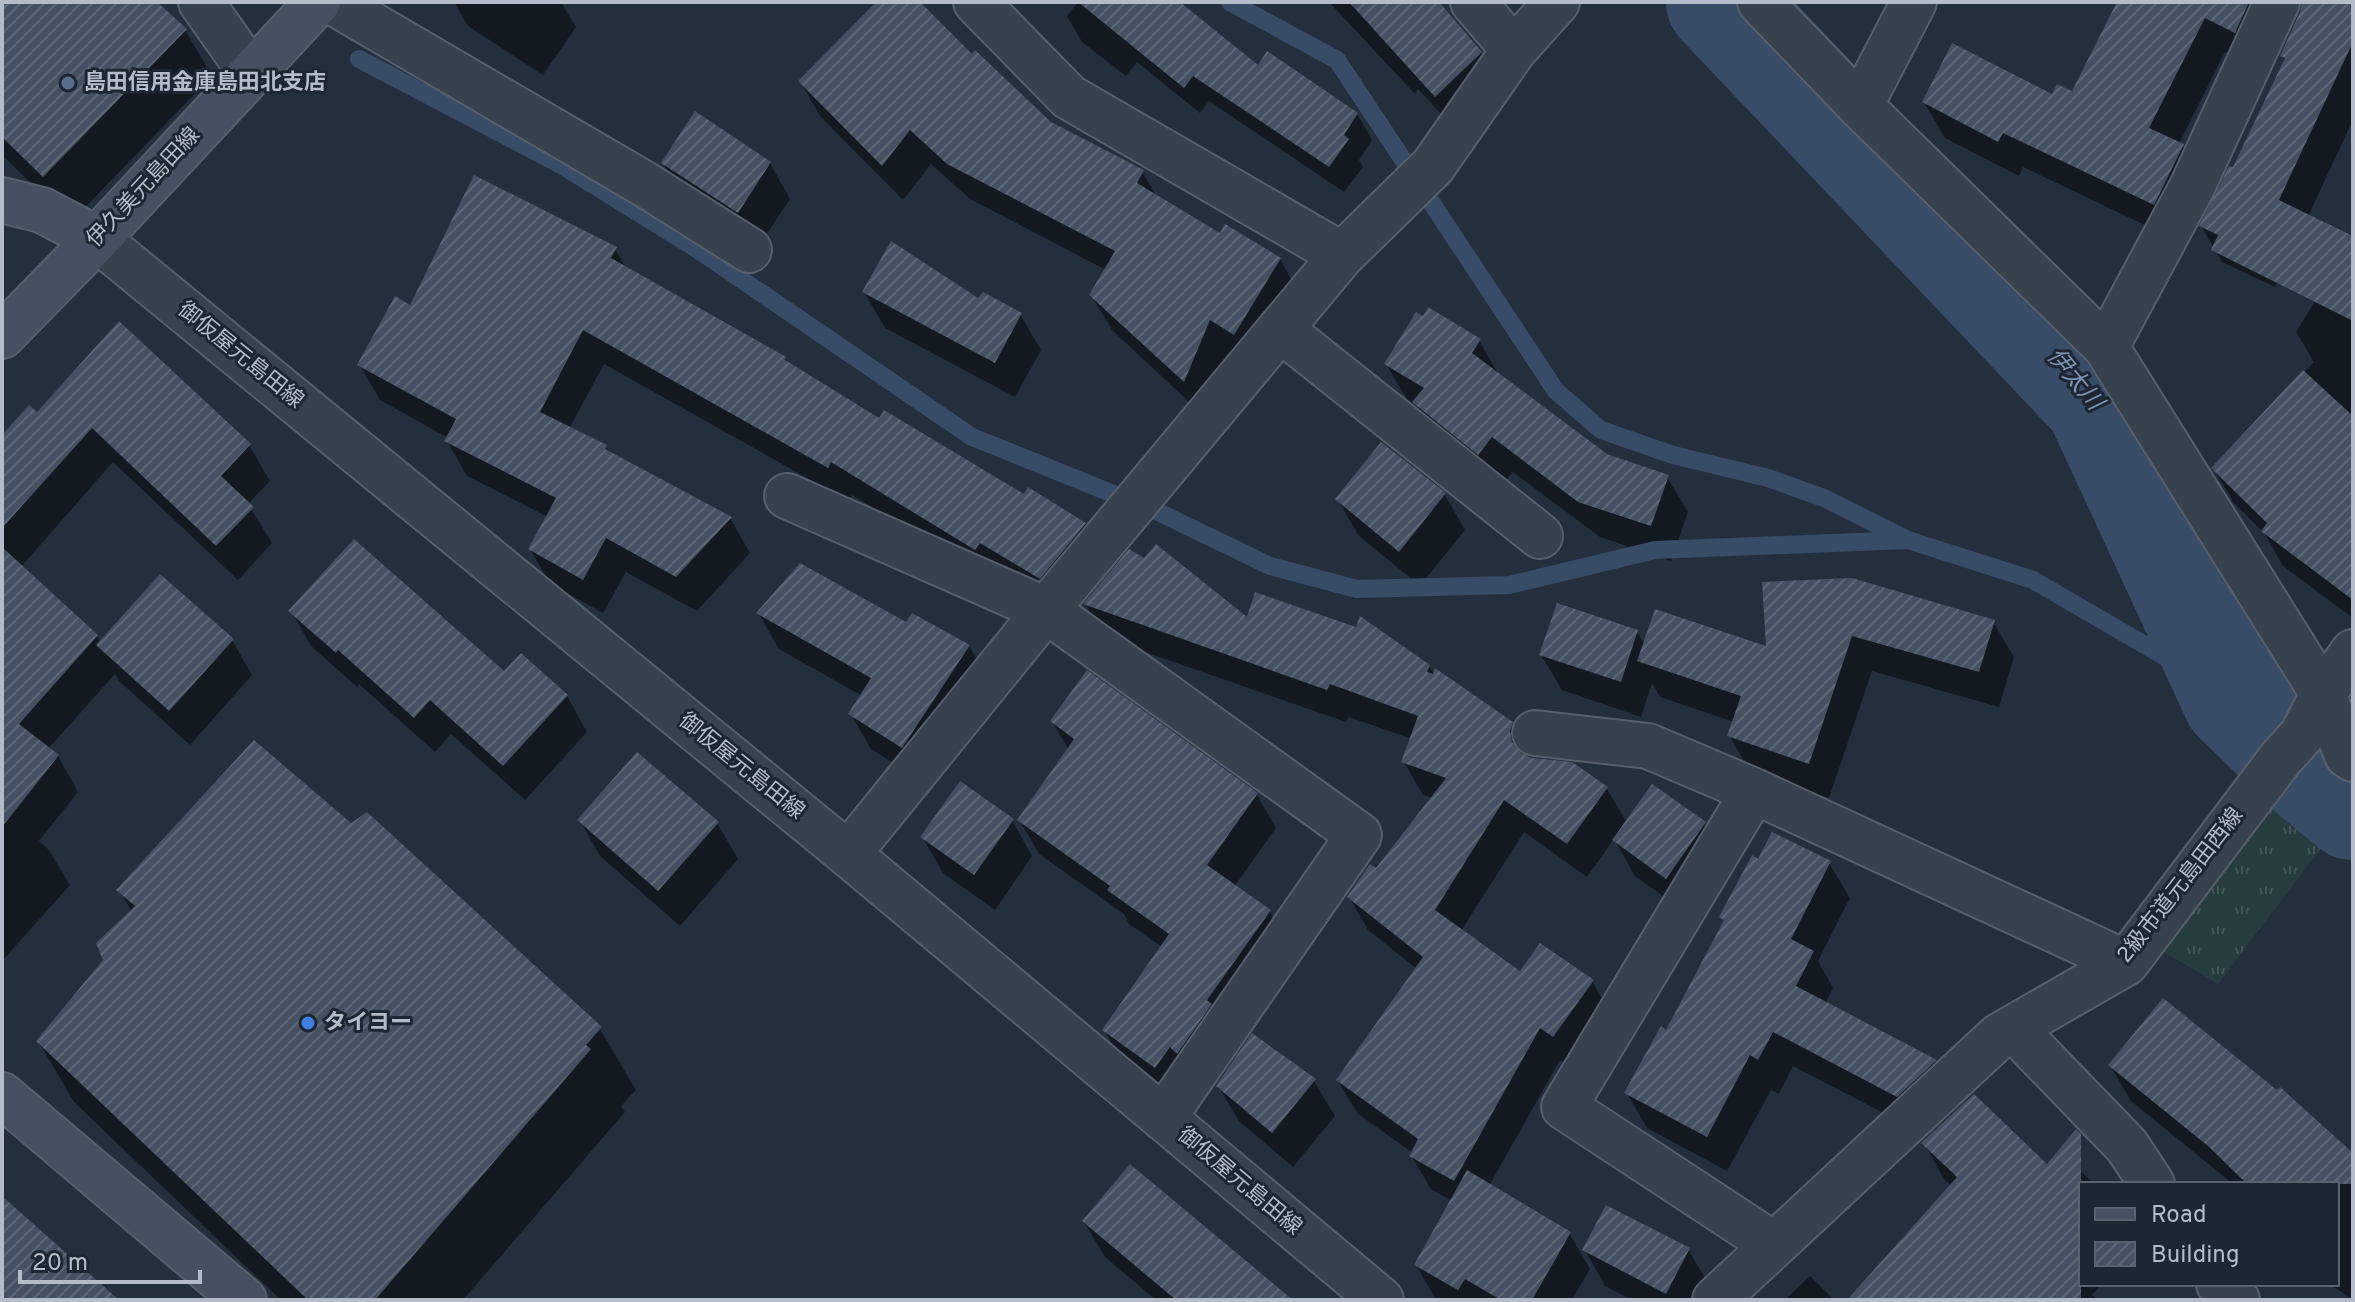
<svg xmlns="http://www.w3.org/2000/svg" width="2355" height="1302" viewBox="0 0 2355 1302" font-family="Overpass,'Noto Sans JP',sans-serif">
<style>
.grass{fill:url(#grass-tufts)}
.shadow{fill:#0007}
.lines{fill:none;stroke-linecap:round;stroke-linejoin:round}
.stream{stroke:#394c67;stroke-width:18}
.river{stroke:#394c67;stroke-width:108}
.building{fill:url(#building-hatch)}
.street-casing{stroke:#565f6c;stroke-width:48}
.secondary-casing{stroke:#565f6c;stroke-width:48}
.street{stroke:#38414e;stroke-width:44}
.secondary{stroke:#465061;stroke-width:44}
.service-dot{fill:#5c6f8a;stroke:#1d2633;stroke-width:3}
.shop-dot{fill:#3f7fe0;stroke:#1d2633;stroke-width:3}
.labels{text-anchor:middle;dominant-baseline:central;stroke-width:6;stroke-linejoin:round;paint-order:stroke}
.poi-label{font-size:22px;font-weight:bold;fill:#b4bcc9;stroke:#1d2633;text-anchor:start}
.street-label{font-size:22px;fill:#b4bcc9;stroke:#1d2633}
.water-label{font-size:24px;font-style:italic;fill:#7c92b1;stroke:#1d2633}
</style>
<defs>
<pattern id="grass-tufts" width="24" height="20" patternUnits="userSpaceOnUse" patternTransform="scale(2)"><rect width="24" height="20" fill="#263c3f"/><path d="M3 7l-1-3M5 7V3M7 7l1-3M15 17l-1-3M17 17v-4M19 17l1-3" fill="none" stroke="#435659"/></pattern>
<pattern id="building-hatch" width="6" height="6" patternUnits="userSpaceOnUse" patternTransform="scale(2)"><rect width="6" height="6" fill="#455162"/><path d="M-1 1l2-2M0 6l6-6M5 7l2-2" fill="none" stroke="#5d6877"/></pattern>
</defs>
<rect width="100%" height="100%" fill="#242f3e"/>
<path class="grass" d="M2269,790L2324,844L2218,984L2149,943Z"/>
<path class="shadow" d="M2,2H154L185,30L212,76L71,222L2,155Z
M454,2H561L576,27L543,75L468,26Z
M879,2H917L972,57L1050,124L1142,172L1157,197L1221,235L1280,259L1300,295L1255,369L1230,354L1204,416L1112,330L1091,295L1106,270L970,199L931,164L903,200L820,116L800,81Z
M1078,2H1148L1258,68L1357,114L1372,140L1359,160L1363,167L1344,192L1209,101L1200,113L1137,62L1126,76L1082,42L1067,16Z
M1329,2H1436L1481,53L1501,88L1457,131L1418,89L1415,94Z
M2119,2H2259L2256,67L2225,52L2179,144L2183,146L2203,181L2174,239L2023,167L2019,176L1945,138L1924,102L2053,97L2073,93Z
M2304,2H2353V120L2275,287L2222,262L2201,226L2234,170L2285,61L2282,55L2302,12Z
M663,163H770L790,199L758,247L684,199Z
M2353,239V618L2283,566L2265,534L2234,503L2213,468L2314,362L2296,332Z
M615,249L627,270L785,358L789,365L879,421L1024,496L1085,524L1105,559L1060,612L996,583L852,495L848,501L604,364L569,429L606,447L610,454L730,518L750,553L697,611L626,572L603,613L550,584L530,549L548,517L467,476L447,441L448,438L380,400L360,365L411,307Z
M864,292L979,301L1020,314L1041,350L1015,397L885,328Z
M1423,318L1479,340L1500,377L1606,456L1667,477L1688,512L1671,561L1600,537L1513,472L1499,489L1435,438L1416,405L1407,399L1386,364Z
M37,414L249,445L270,481L248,504L272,543L238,580L113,462L21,567L97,637L101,643L232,640L252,675L190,745L119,681L115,674L48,749L58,756L78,792L39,841L49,850L70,885L2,961V438Z
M1381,444L1445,495L1465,530L1420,586L1358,535L1338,500Z
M1764,584L1993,622L2014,657L1999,707L1872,671L1829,798L1750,772L1730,736L1734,722L1660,697L1652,683L1641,717L1562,690L1541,655L1637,632L1645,645L1768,649Z
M1086,605L1248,620L1429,666L1435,676L1512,723L1531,757L1530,760L1607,789L1627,823L1705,824L1725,859L1687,913L1635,876L1614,839L1587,877L1524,832L1461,931L1520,973L1592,981L1611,1015L1573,1069L1560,1060L1489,1186L1569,1233L1590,1269L1572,1300H1436L1416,1265L1452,1201L1431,1189L1411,1156L1413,1153L1358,1114L1338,1081L1417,969L1368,930L1349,897L1376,871L1432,798L1423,795L1404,762L1412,739L1349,717L1346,722L1105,638Z
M291,611L505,674L567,696L587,732L525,800L451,734L435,752L359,684L357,687L311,646Z
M759,614L907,624L969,646L989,681L923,782L871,749L851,714L862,696L779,649Z
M1052,721L1256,794L1276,828L1234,887L1270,912L1289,946L1175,1100L1124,1064L1104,1030L1162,947L1129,924L1124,914L1039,854L1020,821L1069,750Z
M1012,820L1032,856L995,910L943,873L923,838Z
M580,821L717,823L738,859L680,926L600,856Z
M350,826L600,1029L636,1090L621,1106L625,1112L463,1300H281L74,1102L38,1041L105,961L132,912L119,890Z
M1759,862L1829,863L1850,898L1818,961L1833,988L1825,1004L1935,1061L1955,1096L1918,1131L1793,1066L1779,1094L1771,1090L1727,1171L1647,1128L1627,1093L1667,1033L1725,922L1721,917Z
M2110,1065L2353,1156V1300L2330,1284H2337V1184H2233L2131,1101Z
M1314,1081L1335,1116L1293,1167L1239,1121L1218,1086Z
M1924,1143L2047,1167L2059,1153L2095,1184H2081V1284H2102L2092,1295L2099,1300H1849L1952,1186L1944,1179Z
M1084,1222L1276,1300H1156L1105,1257Z
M1688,1249L1709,1285L1701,1300H1632L1605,1286L1585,1250Z
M1810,1276L1834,1300H1785Z"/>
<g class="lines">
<path class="stream" d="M1230,2L1337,60L1556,391L1601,430L1673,455L1768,478L1824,498L1904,538
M359,59L563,166L694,247L972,437L1158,512L1270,566L1357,589L1509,585L1655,550L1908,540L2033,580L2236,698
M2313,773L2349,754"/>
<path class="river" d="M1720,2L2098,400L2236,698L2313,773L2353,806"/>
</g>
<path class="building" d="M2,2H157L187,29L43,177L2,137Z
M876,2H920L972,54L975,50L1051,122L1144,170L1137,183L1220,233L1225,224L1281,258L1234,335L1210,320L1184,382L1089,295L1115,251L947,164L910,130L882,166L798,81Z
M1078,2H1180L1258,65L1267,51L1358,113L1344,135L1349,139L1329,167L1193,76L1184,88Z
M1349,2H1439L1482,52L1435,97Z
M2117,2H2249L2235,33L2205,18L2149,128L2184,144L2154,205L2003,133L1998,142L1922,102L1952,43L2052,94L2057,84L2072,91Z
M2302,2H2353V42L2279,200L2353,236V321L2211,250L2218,235L2199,226L2229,166L2233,167L2285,58L2280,56L2300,12Z
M695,111L771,162L738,213L661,163Z
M474,175L617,247L611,258L786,357L785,360L879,418L884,410L1024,494L1028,487L1086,523L1040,579L980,543L975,550L831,462L828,468L583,330L540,412L607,445L605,449L732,517L676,577L606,538L583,580L528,549L556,498L444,441L456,419L357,365L395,296L410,305Z
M891,241L978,298L983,292L1022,313L995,363L862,292Z
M1428,307L1481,339L1472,353L1607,454L1669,475L1651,526L1578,502L1492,437L1478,455L1412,402L1424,388L1384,364L1416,312L1423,316Z
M119,321L251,444L221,476L254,507L216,546L92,428L2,528V435L29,405L37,412Z
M2303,370L2353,416V600L2261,531L2267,523L2211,468Z
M1381,442L1446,493L1399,552L1335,499Z
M354,539L504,671L521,653L568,695L503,766L430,700L414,718L338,650L336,653L288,611Z
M1156,544L1247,617L1255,592L1356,627L1360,616L1430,665L1427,672L1433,674L1435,668L1513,722L1510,731L1512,742L1521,753L1532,758L1572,762L1608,787L1567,844L1504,800L1435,910L1520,971L1540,943L1594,980L1553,1037L1540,1028L1454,1181L1409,1156L1418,1139L1336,1080L1423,957L1347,897L1370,864L1376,868L1446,778L1401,762L1418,716L1330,684L1327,690L1083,604L1129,549L1144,558Z
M2,547L98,635L19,724L59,755L2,827Z
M800,563L906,622L912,613L970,645L902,748L848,714L871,678L756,613Z
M160,574L234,639L169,711L96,645Z
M1852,578L1995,620L1979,672L1852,636L1809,764L1727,736L1741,696L1637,661L1655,609L1766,646L1762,582Z
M1557,603L1638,630L1621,682L1539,655Z
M1087,670L1258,793L1207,865L1271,910L1207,1000L1212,1004L1177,1054L1170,1047L1155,1068L1102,1030L1169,934L1107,890L1110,886L1017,820L1074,739L1050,721Z
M254,740L351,823L367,812L602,1027L586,1045L591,1049L375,1300H308L36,1041L103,960L96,943L135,906L116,890Z
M637,752L719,822L658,891L577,820Z
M960,781L1014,819L974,875L920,837Z
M1652,784L1706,822L1666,879L1612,840Z
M1772,832L1831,861L1791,939L1814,951L1796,986L1937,1060L1897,1097L1773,1032L1758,1060L1750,1055L1707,1137L1624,1093L1661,1026L1666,1030L1724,920L1719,917L1752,855L1758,859Z
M2163,998L2277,1090L2280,1087L2353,1153V1184H2247L2208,1146L2108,1065Z
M1252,1033L1316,1079L1272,1133L1216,1086Z
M1974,1094L2047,1164L2076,1129L2081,1134V1300H1847L1957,1177L1921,1143Z
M1130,1164L1293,1300H1176L1082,1221Z
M1467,1170L1571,1232L1532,1300H1501L1465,1279L1458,1290L1414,1265Z
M2,1196L119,1300H2Z
M1606,1205L1690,1248L1666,1294L1582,1250Z"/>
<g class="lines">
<g class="street-casing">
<path id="street" d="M201,2L251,73
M333,2L646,185L749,250
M976,2L1069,97L1342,255
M1473,2L1514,50
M1760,2L1860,106L2106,347L2323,694L2347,755L2353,759
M1860,106L1914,2
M97,239L848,854L1381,1300
M1280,329L1540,536
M2106,347L2192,187L2277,2
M787,496L1046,610L1359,835L1163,1118
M1535,733L1648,746L1754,791L2126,963
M1754,791L1564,1107L1774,1245
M848,854L1046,610L1342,255L1433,166L1514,50L1557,2
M2013,1028L2127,1146L2152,1184
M2219,1284L2226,1294L2237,1300
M1715,1300L1999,1036L2126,963L2281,758L2302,735L2323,694L2353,652"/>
</g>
<g class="secondary-casing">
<path id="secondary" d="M2,200L42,210L97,239
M2,336L97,239L318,2
M2,1095L244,1300"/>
</g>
<use href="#street" class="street"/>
<use href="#secondary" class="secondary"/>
</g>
<circle class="service-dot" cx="68" cy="83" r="8"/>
<circle class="shop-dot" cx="308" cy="1023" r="8"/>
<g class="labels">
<g class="poi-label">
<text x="84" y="83">島田信用金庫島田北支店</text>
<text x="324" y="1023">タイヨー</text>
</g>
<g class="street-label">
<text transform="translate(144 188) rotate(-47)">伊久美元島田線</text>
<text transform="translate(240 356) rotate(39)">御仮屋元島田線</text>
<text transform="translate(741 767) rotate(39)">御仮屋元島田線</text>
<text transform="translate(2181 886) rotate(-52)">2級市道元島田西線</text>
<text transform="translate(1239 1182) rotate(40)">御仮屋元島田線</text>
</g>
<g class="water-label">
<text transform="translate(2074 380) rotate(50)">伊太川</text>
</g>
</g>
<rect width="2355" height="1302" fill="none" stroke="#b4bcc9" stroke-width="8"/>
<rect x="2079" y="1182" width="260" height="104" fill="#1d2633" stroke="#59626f" stroke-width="2"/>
<rect x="2095" y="1208" width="40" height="12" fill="#465061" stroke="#59626f" stroke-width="2"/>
<text x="2151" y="1222" font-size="24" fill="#b4bcc9">Road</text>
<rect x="2095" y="1242" width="40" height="24" fill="url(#building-hatch)" stroke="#59626f" stroke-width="2"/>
<text x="2151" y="1262" font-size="24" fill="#b4bcc9">Building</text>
<path d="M20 1270v12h180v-12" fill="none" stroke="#b4bcc9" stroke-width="4"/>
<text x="32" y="1270" font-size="24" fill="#b4bcc9" stroke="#1d2633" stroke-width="6" paint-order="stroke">20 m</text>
</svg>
